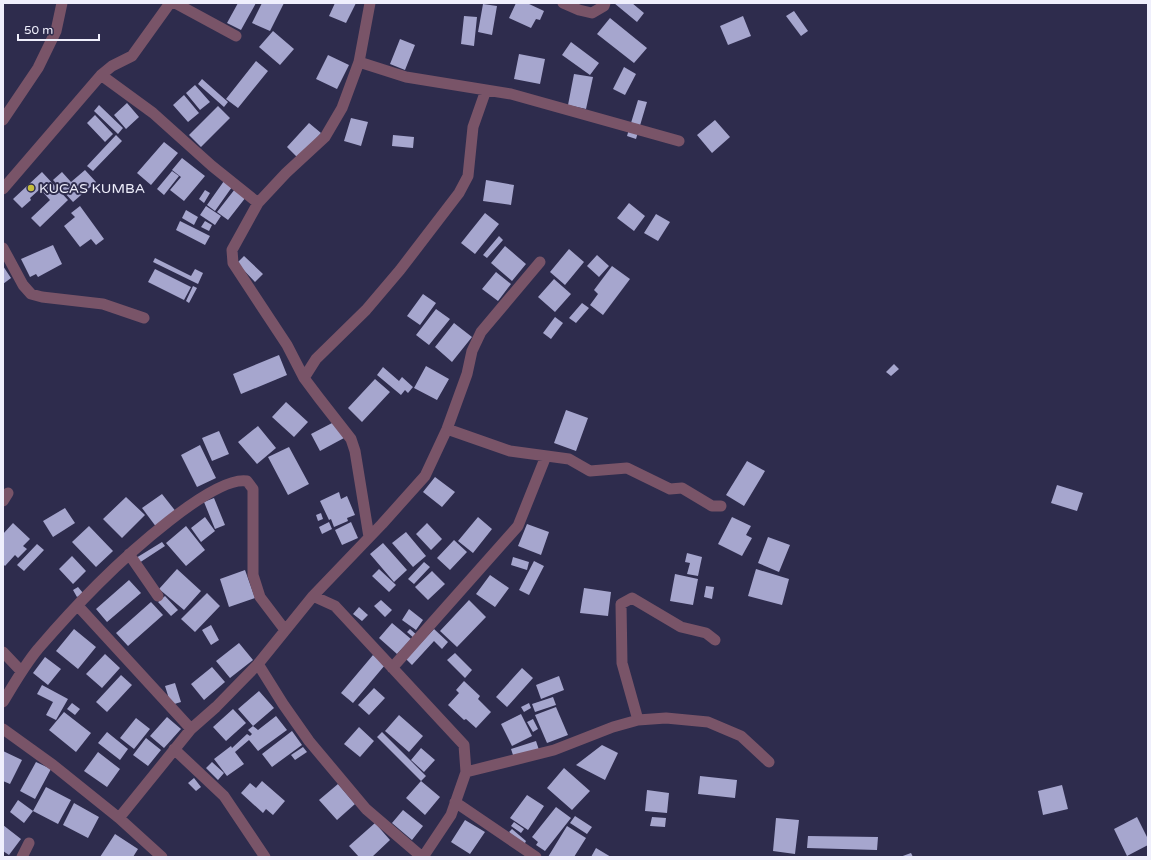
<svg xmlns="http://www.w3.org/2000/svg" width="1151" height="860" viewBox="0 0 1151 860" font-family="'Varela Round',sans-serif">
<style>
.building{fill:#a6a6ce}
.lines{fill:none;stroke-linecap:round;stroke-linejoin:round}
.minor{stroke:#795468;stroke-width:11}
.poi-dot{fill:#c5bc3d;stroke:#2e2c4d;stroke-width:1.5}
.labels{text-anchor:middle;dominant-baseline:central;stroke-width:4;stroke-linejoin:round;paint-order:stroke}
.poi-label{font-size:14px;fill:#efeffc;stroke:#2e2c4d;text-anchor:start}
</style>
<rect width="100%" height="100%" fill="#2e2c4d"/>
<path class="building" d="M238,3H256L241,30L227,23Z
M262,3H284L270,31L252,23Z
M335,3H356L346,23L329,16Z
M516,3H527L544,11L540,20L536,19L531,28L509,18Z
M614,3H632L644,13L637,22Z
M483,4L497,6L492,35L478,32Z
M794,11L808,31L801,36L786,16Z
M464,16L477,17L474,46L461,44Z
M743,16L751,36L728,45L720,26Z
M610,18L647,48L634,63L597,34Z
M273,31L294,49L280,65L259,47Z
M400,39L415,45L405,70L390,64Z
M571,42L599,63L590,75L562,55Z
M519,54L545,59L540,84L514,79Z
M328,55L349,65L337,89L316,79Z
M256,61L268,71L238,108L226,99Z
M624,67L636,74L625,95L613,89Z
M574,74L593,77L586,109L568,105Z
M202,79L228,102L224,107L198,84Z
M195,85L210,102L200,110L186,93Z
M184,95L199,113L188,122L173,105Z
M638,100L647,102L636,139L627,136Z
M127,103L139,117L126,129L114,115Z
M99,105L123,128L118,134L94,111Z
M218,106L230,118L201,147L189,135Z
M95,115L113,134L105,142L87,123Z
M351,118L368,122L361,146L344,141Z
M715,120L730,137L712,153L697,135Z
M309,123L321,133L298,158L287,147Z
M116,135L122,141L93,171L87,166Z
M393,135L414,137L413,148L392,146Z
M164,142L178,153L151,185L137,173Z
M182,158L205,176L184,201L170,190L181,177L172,170Z
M85,170L96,182L73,202L53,180L62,172L71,182Z
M172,171L179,176L164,195L157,189Z
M42,172L68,200L40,227L31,218L50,200L40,189L30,198L31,200L22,208L13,199Z
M486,180L514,185L511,205L483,201Z
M224,181L232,187L215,211L207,205Z
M235,189L246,197L228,220L217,212Z
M205,190L210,193L204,203L199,199Z
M629,203L645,216L634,231L617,218Z
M80,206L104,239L96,245L91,239L80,247L64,226L75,217L71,213Z
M206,206L221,216L215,225L200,215Z
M186,210L198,217L194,225L182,218Z
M485,213L499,224L475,254L461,243Z
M656,214L670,222L658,241L644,233Z
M180,221L210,236L205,245L176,230Z
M205,221L212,225L209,231L201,227Z
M499,236L503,240L487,258L483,255Z
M53,245L62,264L38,277L36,274L30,277L21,259Z
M505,246L526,264L512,281L491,263Z
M569,249L584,262L565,285L550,272Z
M597,255L609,266L599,277L587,266Z
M244,256L263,274L255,282L237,263Z
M155,258L191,276L195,269L203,273L198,284L153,262Z
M3,266L11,278L3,284Z
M612,266L630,279L603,315L590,305L598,294L594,290Z
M155,269L191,287L184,300L148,282Z
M496,272L511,284L498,301L482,289Z
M554,279L571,294L555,312L538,297Z
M193,286L197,288L189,303L186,301Z
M423,294L436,303L420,325L407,316Z
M582,303L589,308L576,323L569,318Z
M436,309L450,319L429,345L416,335Z
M555,317L563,323L551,339L543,333Z
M454,323L472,337L452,362L435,347Z
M279,355L287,375L241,394L233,374Z
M894,364L899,369L891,376L886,372Z
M426,366L449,379L437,400L414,388Z
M383,367L399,381L402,377L413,387L408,393L405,390L401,395L377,375Z
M375,379L390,392L362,422L348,408Z
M286,402L308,422L294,437L272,417Z
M566,410L588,418L576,451L554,443Z
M334,422L344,438L320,451L311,434Z
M258,426L276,448L257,464L238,442Z
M219,431L229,454L212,461L202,438Z
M200,445L216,478L197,487L181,455Z
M289,447L309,484L288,495L268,457Z
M747,461L765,471L744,506L726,495Z
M435,477L455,492L442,507L423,492Z
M1057,485L1083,493L1077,511L1051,503Z
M339,492L341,499L347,496L355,515L347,518L348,521L334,527L331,519L329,520L320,501Z
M162,494L177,513L157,528L142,508Z
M126,497L145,515L122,538L103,519Z
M214,498L225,525L215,529L204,502Z
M65,508L75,523L53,537L43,521Z
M321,513L323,519L318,521L316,515Z
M205,517L215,531L201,542L191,528Z
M478,517L492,529L473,553L458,541Z
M732,517L751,526L746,535L752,538L742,556L718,544Z
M329,522L332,529L322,534L319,527Z
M351,522L358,538L342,545L335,530Z
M13,523L30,539L23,546L27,549L18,558L15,555L5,566L3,564V534Z
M427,523L442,539L431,550L416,534Z
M527,524L549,532L541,555L518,546Z
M89,526L113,551L96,567L72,542Z
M186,526L205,550L186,566L166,543Z
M406,532L426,556L413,567L392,543Z
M768,537L790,545L779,572L758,563Z
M454,540L467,552L450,570L437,558Z
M162,542L165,546L139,563L136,558Z
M383,543L407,570L394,582L370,554Z
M37,544L44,550L24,571L17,565Z
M687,553L702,557L698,576L687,574L690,563L685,562Z
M72,556L86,571L73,584L59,569Z
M513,557L529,562L527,570L511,565Z
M534,561L544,566L529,595L519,590Z
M424,562L430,567L414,584L408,579Z
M177,569L201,591L184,610L159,589Z
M379,569L396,585L389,592L372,576Z
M756,569L789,579L782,605L748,596Z
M245,570L255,598L229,607L220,579Z
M432,571L445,584L428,600L415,587Z
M675,574L698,579L693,605L670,601Z
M490,575L509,588L495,607L476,594Z
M129,580L141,593L107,622L96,609Z
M706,586L714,587L712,599L704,597Z
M78,587L83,593L77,597L73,590Z
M584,588L611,592L608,616L580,613Z
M207,593L220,606L195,632L181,619Z
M165,596L178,610L171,616L158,602Z
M381,600L392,610L385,617L374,606Z
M469,600L486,617L457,647L440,631Z
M151,602L163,615L128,646L116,633Z
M359,607L368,615L362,621L353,614Z
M409,609L423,620L416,630L402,620Z
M392,623L411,639L397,654L379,638Z
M211,625L219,640L211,645L202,630Z
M74,629L96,647L78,669L56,651Z
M410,629L418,636L415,639L407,632Z
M434,629L448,642L442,649L434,641L412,665L406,659Z
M239,643L253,660L230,678L216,661Z
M455,653L472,670L465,678L447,660Z
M105,654L120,668L102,688L86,674Z
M373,655L385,665L353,703L341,693Z
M45,657L61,669L48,685L33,673Z
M212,667L225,682L204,700L191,684Z
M522,668L533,678L507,707L496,697Z
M121,675L132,685L107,712L96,702Z
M559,676L564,690L541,699L536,685Z
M464,681L480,696L478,699L491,712L476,728L466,719L464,720L448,705L459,693L456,690Z
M175,683L181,702L171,705L165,686Z
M42,685L68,699L56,720L46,715L53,702L37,694Z
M374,688L385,698L369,715L358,705Z
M259,691L274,708L253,726L238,709Z
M553,697L556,705L535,712L532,704Z
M72,703L80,709L75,715L67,709Z
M529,703L531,708L524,712L521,707Z
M556,707L568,735L547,743L535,715Z
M233,709L246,723L226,741L213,727Z
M64,712L91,733L76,752L49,730Z
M521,714L532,736L512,746L501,724Z
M399,715L423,736L409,752L385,731Z
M276,716L287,730L258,751L249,740L235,752L244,764L227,776L214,759L231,746L232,748L247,734L250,736L252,734L248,730L253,726L258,730Z
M167,717L181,729L164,748L150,736Z
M136,718L150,729L134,749L120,738Z
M533,719L538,729L533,732L527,722Z
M359,727L374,741L360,757L344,744Z
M292,731L302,745L272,767L262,754Z
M107,732L128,749L120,760L98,743Z
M382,732L426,776L421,781L440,797L425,815L406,798L421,781L377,737Z
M146,738L161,750L148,766L133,755Z
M536,741L539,750L514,758L511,749Z
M602,745L618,753L605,780L576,765Z
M303,747L307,752L295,760L291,755Z
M421,748L435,760L424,772L411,760Z
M3,751L22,760L10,784L3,781Z
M98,752L120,769L107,787L84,771Z
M36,762L51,769L35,799L20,791Z
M212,762L224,773L218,780L206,768Z
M564,768L590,791L572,810L547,788Z
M700,776L737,780L735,798L698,794Z
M194,778L201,787L196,791L188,783Z
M262,781L285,801L273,815L266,809L263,813L241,793L250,783L256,788Z
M338,784L355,804L337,820L319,800Z
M1062,785L1068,809L1043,815L1038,791Z
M46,787L71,800L58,824L33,811Z
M647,790L669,793L667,813L645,811Z
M527,795L544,806L528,830L510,818Z
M18,800L33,811L24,823L10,812Z
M74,803L99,817L88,838L63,825Z
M556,807L571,818L545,851L536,845L538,842L532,837Z
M403,810L423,826L412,840L392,823Z
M575,816L592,827L587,834L570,823Z
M652,817L666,818L665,827L650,826Z
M1137,817L1148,839V845L1127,856L1114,829Z
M776,818L799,820L795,854L773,851Z
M465,820L485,832L470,854L451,842Z
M514,822L524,829L521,833L511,826Z
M375,823L390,840L372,857H359L349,846Z
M3,825L21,839L9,855L3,851Z
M567,826L586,838L574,857H548Z
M512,829L526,841L524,845L509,832Z
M115,834L138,849L133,857H100Z
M808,836L878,837L877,850L807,848Z
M596,848L611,857H591Z
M911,853L913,857H900Z"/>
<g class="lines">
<path class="minor" d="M175,3L236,36
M563,3L579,10L592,13L604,6L605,3
M359,62L406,77L511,94L679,141
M101,75L153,113L212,166L258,203
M3,120L38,68L56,31L62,3
M3,189L101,75L112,66L132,56L170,3
M3,248L23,285L31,294L42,297L103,304L144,318
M304,378L316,359L366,310L400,270L459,193L468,176L473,127L486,90
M447,429L510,451L569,459L590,471L627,468L670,489L682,488L712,506H721
M3,501L8,493
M369,537L355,451L351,439L319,398L304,378L287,345L233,263L232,250L258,203L286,173L325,137L342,108L359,62L370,3
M129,554L158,596
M313,596L382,524L425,476L447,429L467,374L472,351L481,332L540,262
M78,606L191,729L216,707L258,664L313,596L335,606L464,745L466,772L451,815L423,857
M3,652L21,671
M258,664L283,704L309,741L366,809L422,857
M392,668L518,526L546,456
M3,702C14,684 24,666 38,649C57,627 77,605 98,584C123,559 213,475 247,481L253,489V575L260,597L285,630
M638,720L622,663L621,604L632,598L681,627L706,633L715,640
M3,729L53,765L119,818L162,857
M174,749L224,796L265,857
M466,772L554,750L613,727L638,720L666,718L708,722L741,736L769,762
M455,802L536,857
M119,818L191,729
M22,857L29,843"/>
</g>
<circle class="poi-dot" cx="31" cy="188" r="4"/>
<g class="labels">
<g class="poi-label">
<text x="39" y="188">KUCAS KUMBA</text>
</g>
</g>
<rect width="1151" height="860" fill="none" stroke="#efeffc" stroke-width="8"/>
<path d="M18 34v6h81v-6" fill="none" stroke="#efeffc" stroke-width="2"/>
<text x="24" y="34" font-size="12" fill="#efeffc" stroke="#2e2c4d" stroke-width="3" paint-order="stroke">50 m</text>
</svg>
